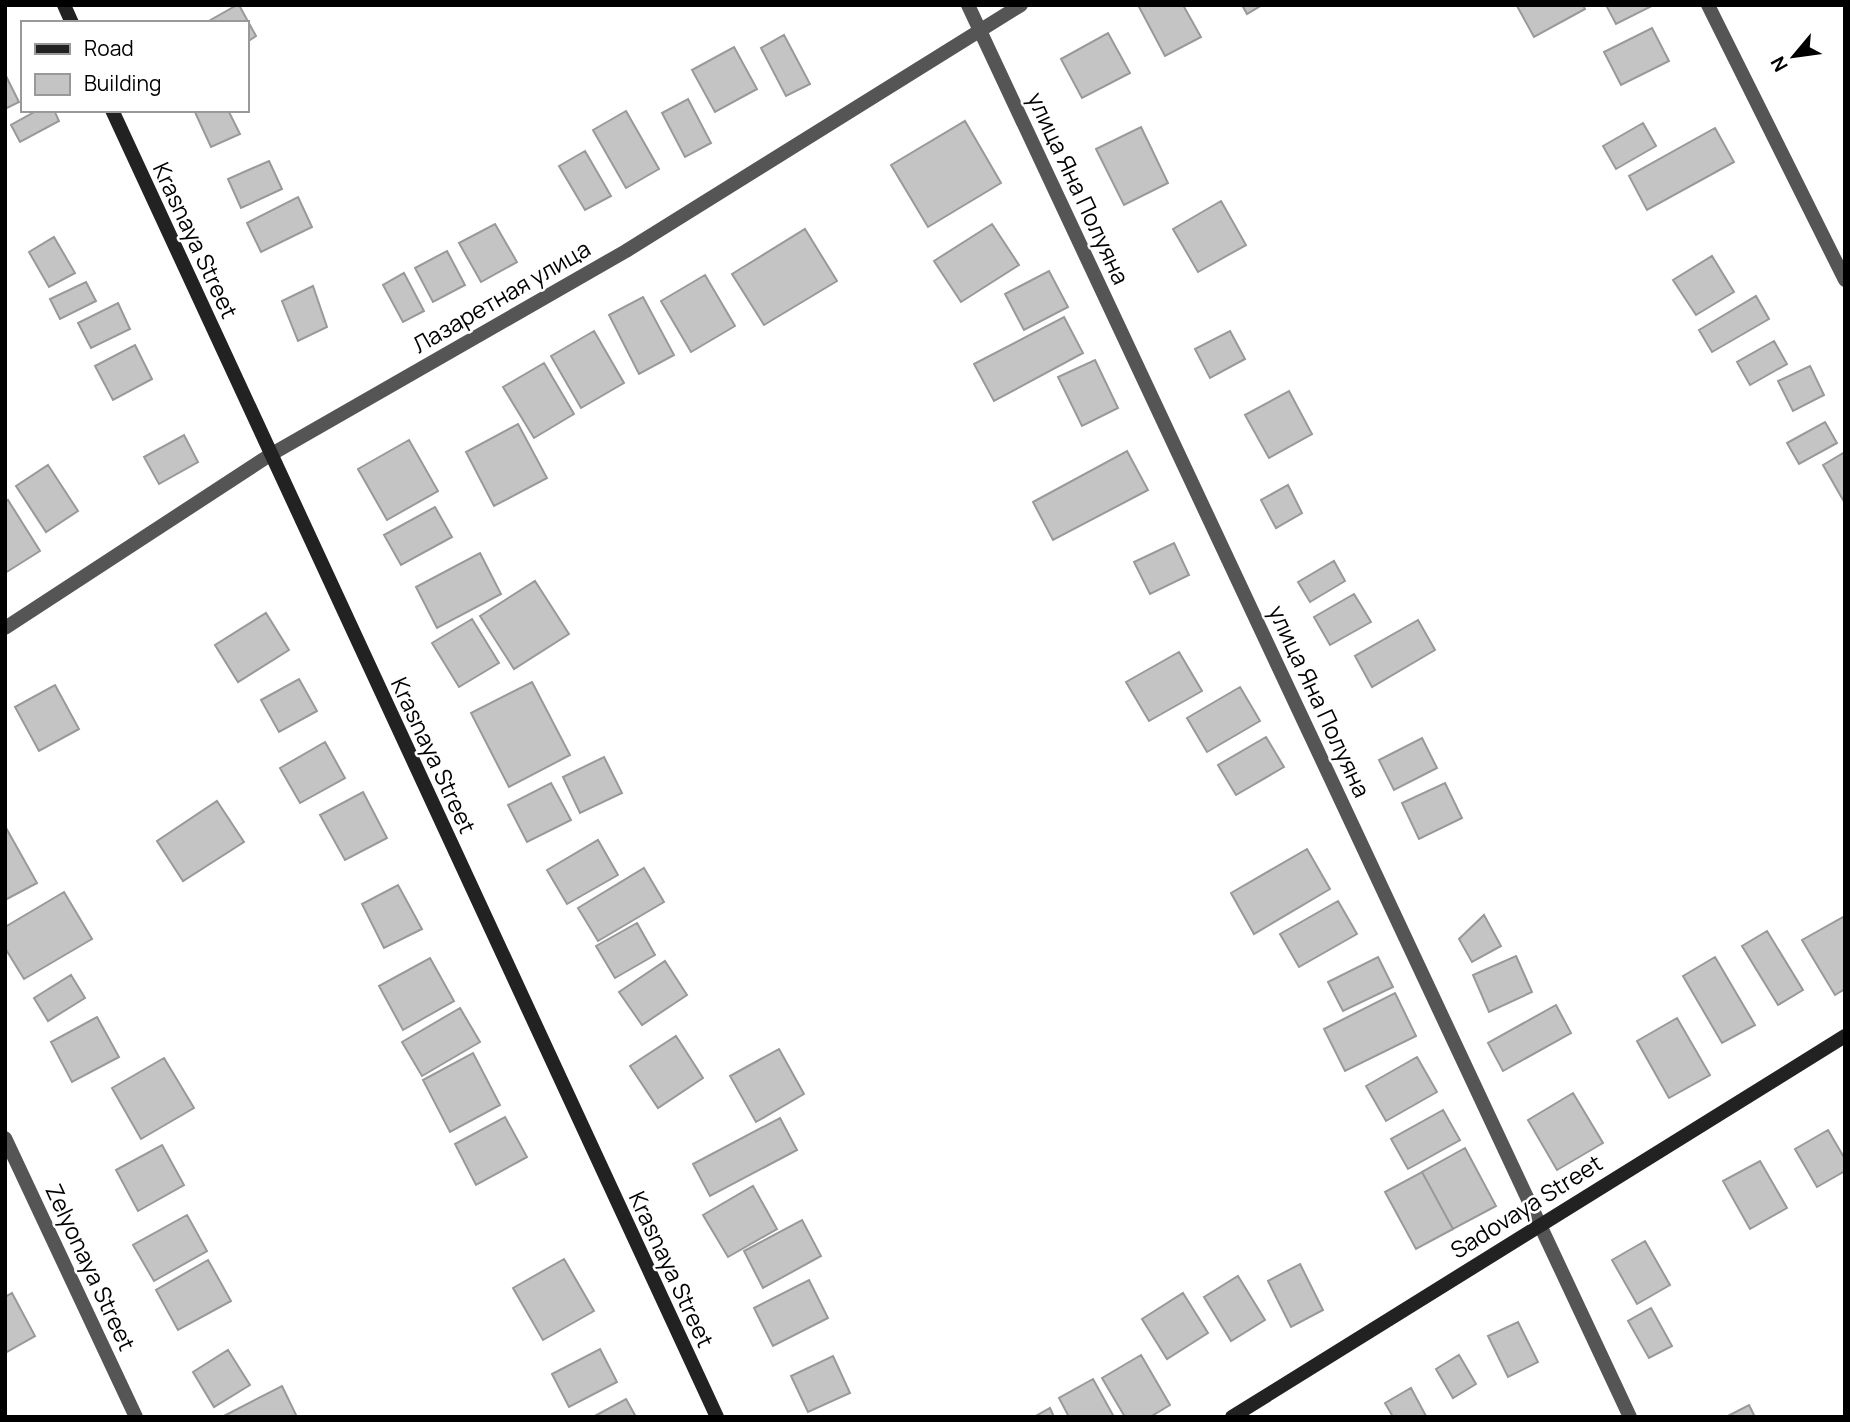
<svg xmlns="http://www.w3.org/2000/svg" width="1850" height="1422" viewBox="0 0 1850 1422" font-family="Manrope,sans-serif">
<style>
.building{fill:#c4c4c4;stroke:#999;stroke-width:2}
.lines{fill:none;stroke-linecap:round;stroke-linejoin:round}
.street{stroke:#555;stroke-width:14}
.secondary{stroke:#222;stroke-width:14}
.labels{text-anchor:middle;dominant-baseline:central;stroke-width:5;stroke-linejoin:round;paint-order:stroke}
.street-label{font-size:23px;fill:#000;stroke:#fff}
</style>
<rect width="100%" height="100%" fill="#fff"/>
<path class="building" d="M237,5H239L256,36L247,42V23L207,22Z
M1138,5H1183L1201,37L1165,56Z
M1242,5H1262L1247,14Z
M1583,5L1585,9L1534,37L1517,6Z
M1606,5H1652V6L1616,24Z
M1652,28L1669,61L1621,85L1604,52Z
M1108,33L1130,73L1082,98L1061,59Z
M784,35L810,84L786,96L761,48Z
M734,47L757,89L715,112L692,70Z
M5,74L19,102L5,109Z
M688,99L711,143L685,157L662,113Z
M38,110H54L59,121L20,142L11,125Z
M194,110H228L240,134L211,147Z
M626,111L659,169L626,188L593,130Z
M965,121L1001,183L928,227L891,165Z
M1643,123L1656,146L1616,169L1603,146Z
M1141,127L1168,183L1124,205L1096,149Z
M1715,128L1734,162L1647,210L1629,176Z
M585,151L611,196L585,210L559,166Z
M269,161L282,189L241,208L228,179Z
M298,197L312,227L261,252L247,223Z
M1221,201L1246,245L1198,272L1173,229Z
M495,224L517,262L481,282L459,243Z
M992,224L1019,265L961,302L934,261Z
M805,229L837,281L764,325L732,274Z
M54,237L75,273L49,287L29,252Z
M447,251L465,285L433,302L415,268Z
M1712,256L1734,292L1696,315L1673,280Z
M1049,271L1068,307L1024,330L1005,294Z
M404,273L424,311L403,322L383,285Z
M705,275L735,326L691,352L661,301Z
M86,282L96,301L60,319L50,299Z
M313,286L327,327L298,341L282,301Z
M1756,296L1769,319L1712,352L1699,330Z
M643,297L674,355L639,374L609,315Z
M118,303L130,329L91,348L78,323Z
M1064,317L1083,353L994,401L974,364Z
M594,331L624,383L581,408L551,356Z
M1230,331L1245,359L1210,378L1195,349Z
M1774,341L1787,364L1750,385L1737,362Z
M135,345L152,379L113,400L95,366Z
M1095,360L1118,408L1082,426L1058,377Z
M544,363L574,414L534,438L503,387Z
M1810,366L1824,395L1793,411L1778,381Z
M1289,391L1312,434L1269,458L1245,415Z
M1825,422L1837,443L1799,464L1787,443Z
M518,424L547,478L494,506L466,452Z
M184,435L198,462L159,484L144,457Z
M409,440L438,491L387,520L358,469Z
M1127,451L1148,490L1053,540L1033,502Z
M1845,452V499L1843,500L1823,465Z
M48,465L78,511L46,532L16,486Z
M1288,485L1302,513L1276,528L1261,500Z
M8,500L40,551L5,573V502Z
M435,507L452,537L401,565L384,535Z
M1174,543L1189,575L1150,594L1134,562Z
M480,553L501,594L437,628L416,587Z
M1334,561L1345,581L1310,602L1298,582Z
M535,581L569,634L514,669L480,616Z
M1354,594L1371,622L1330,645L1314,617Z
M266,613L289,650L238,682L215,645Z
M472,619L499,663L459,687L432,643Z
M1418,620L1435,650L1372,687L1355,656Z
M1179,652L1202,691L1149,721L1126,682Z
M299,679L317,711L279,732L261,700Z
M532,682L570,755L509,787L471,713Z
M55,685L79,729L39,751L15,707Z
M1240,687L1260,721L1207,752L1187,718Z
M1266,737L1284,767L1236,795L1218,765Z
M1422,738L1437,768L1394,790L1379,760Z
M325,742L345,778L300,803L280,768Z
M604,757L622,793L580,813L563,777Z
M551,783L571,820L527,842L508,805Z
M1445,783L1462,818L1419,839L1402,803Z
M363,792L387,838L345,860L320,815Z
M217,801L244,842L183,881L157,841Z
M5,826L37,883L5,900Z
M598,840L618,875L567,904L547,870Z
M1307,849L1330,889L1254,934L1231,893Z
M644,868L664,902L598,941L578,908Z
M398,885L422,929L384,948L362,904Z
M64,892L92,939L24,979L5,948V927Z
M1338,901L1357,934L1299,967L1280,934Z
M1484,915L1501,946L1472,962L1459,939Z
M1845,916V989L1835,995L1802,940Z
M637,923L655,955L615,978L596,946Z
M1767,931L1803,990L1778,1005L1742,946Z
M1516,956L1532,992L1489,1012L1473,975Z
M1378,957L1393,987L1343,1011L1328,982Z
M1715,957L1755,1025L1722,1043L1683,976Z
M430,958L454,1001L403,1030L379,986Z
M665,961L687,995L642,1025L619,992Z
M71,975L85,998L48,1021L34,998Z
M1395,993L1416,1036L1345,1071L1324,1029Z
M1556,1005L1571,1033L1503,1071L1488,1043Z
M460,1008L480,1042L422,1076L402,1042Z
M97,1017L119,1057L72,1082L51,1042Z
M1677,1018L1710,1075L1669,1098L1637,1041Z
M676,1036L703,1078L658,1108L630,1066Z
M779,1049L804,1094L756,1122L730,1076Z
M473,1053L500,1105L450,1132L423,1080Z
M1417,1057L1437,1092L1386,1121L1366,1086Z
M164,1058L194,1108L141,1139L112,1088Z
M1573,1093L1603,1143L1557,1170L1528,1120Z
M1443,1110L1460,1140L1408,1169L1391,1139Z
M505,1117L527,1157L476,1185L455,1144Z
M780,1118L797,1150L710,1196L693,1164Z
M1828,1130L1845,1159V1171L1817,1187L1795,1149Z
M162,1145L184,1185L138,1211L116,1170Z
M1465,1148L1496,1206L1453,1229L1422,1172Z
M1760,1161L1787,1208L1750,1229L1723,1181Z
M1422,1172L1453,1229L1416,1249L1385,1192Z
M753,1186L777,1229L728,1257L703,1215Z
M187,1215L207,1251L154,1281L133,1245Z
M802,1220L821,1256L763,1288L744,1251Z
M1645,1241L1670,1285L1637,1304L1612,1260Z
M564,1259L594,1311L543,1340L513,1288Z
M208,1260L231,1301L178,1330L156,1290Z
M1300,1264L1323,1310L1291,1327L1268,1281Z
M1238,1276L1265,1320L1231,1341L1204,1297Z
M809,1280L828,1318L773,1346L754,1308Z
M12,1293L35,1336L5,1353V1297Z
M1183,1293L1208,1333L1167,1359L1142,1319Z
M1651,1308L1672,1346L1649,1358L1628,1321Z
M1518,1322L1538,1362L1508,1377L1488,1336Z
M600,1349L617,1382L569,1407L552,1374Z
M228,1350L250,1385L214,1407L193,1372Z
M1141,1355L1170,1405L1150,1417H1125L1102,1378Z
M1459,1355L1476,1384L1453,1398L1436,1369Z
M833,1356L850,1393L808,1412L791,1376Z
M1093,1379L1114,1417H1069L1059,1398Z
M282,1386L297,1417H222Z
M1411,1388L1426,1416L1393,1417L1385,1403Z
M626,1399L636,1417H593Z
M1749,1405L1755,1417H1726Z
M1050,1408L1054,1417H1034Z"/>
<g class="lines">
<path class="street" d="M968,5L1630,1417
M1708,5L1845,280
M5,628L270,455L626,251L1021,5
M5,1138L136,1417"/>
<path class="secondary" d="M64,5L72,23
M112,110L717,1417
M1232,1417L1845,1036"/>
</g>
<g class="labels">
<g class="street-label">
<text transform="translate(1079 188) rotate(65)">улица Яна Полуяна</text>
<text transform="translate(196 240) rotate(65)">Krasnaya Street</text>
<text transform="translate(501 296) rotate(-30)">Лазаретная улица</text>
<text transform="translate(1320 701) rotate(65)">улица Яна Полуяна</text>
<text transform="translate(434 755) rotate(65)">Krasnaya Street</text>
<text transform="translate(1526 1206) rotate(-32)">Sadovaya Street</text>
<text transform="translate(91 1267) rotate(65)">Zelyonaya Street</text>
<text transform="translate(672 1269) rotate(65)">Krasnaya Street</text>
</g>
</g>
<rect width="1850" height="1422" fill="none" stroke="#000000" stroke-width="14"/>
<rect x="21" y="21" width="228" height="91" fill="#ffffff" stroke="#999999" stroke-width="2"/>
<rect x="35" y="44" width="35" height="10" fill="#222222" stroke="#999999" stroke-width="2"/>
<text x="84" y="56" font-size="21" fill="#000000">Road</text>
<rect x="35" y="74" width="35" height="21" fill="#c4c4c4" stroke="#999999" stroke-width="2"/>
<text x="84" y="91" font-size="21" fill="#000000">Building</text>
<g transform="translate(1794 56) rotate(241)" stroke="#ffffff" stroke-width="5" paint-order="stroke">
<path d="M0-5L12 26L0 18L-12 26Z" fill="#000000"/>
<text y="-10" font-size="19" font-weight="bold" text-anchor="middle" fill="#000000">N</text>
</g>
</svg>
